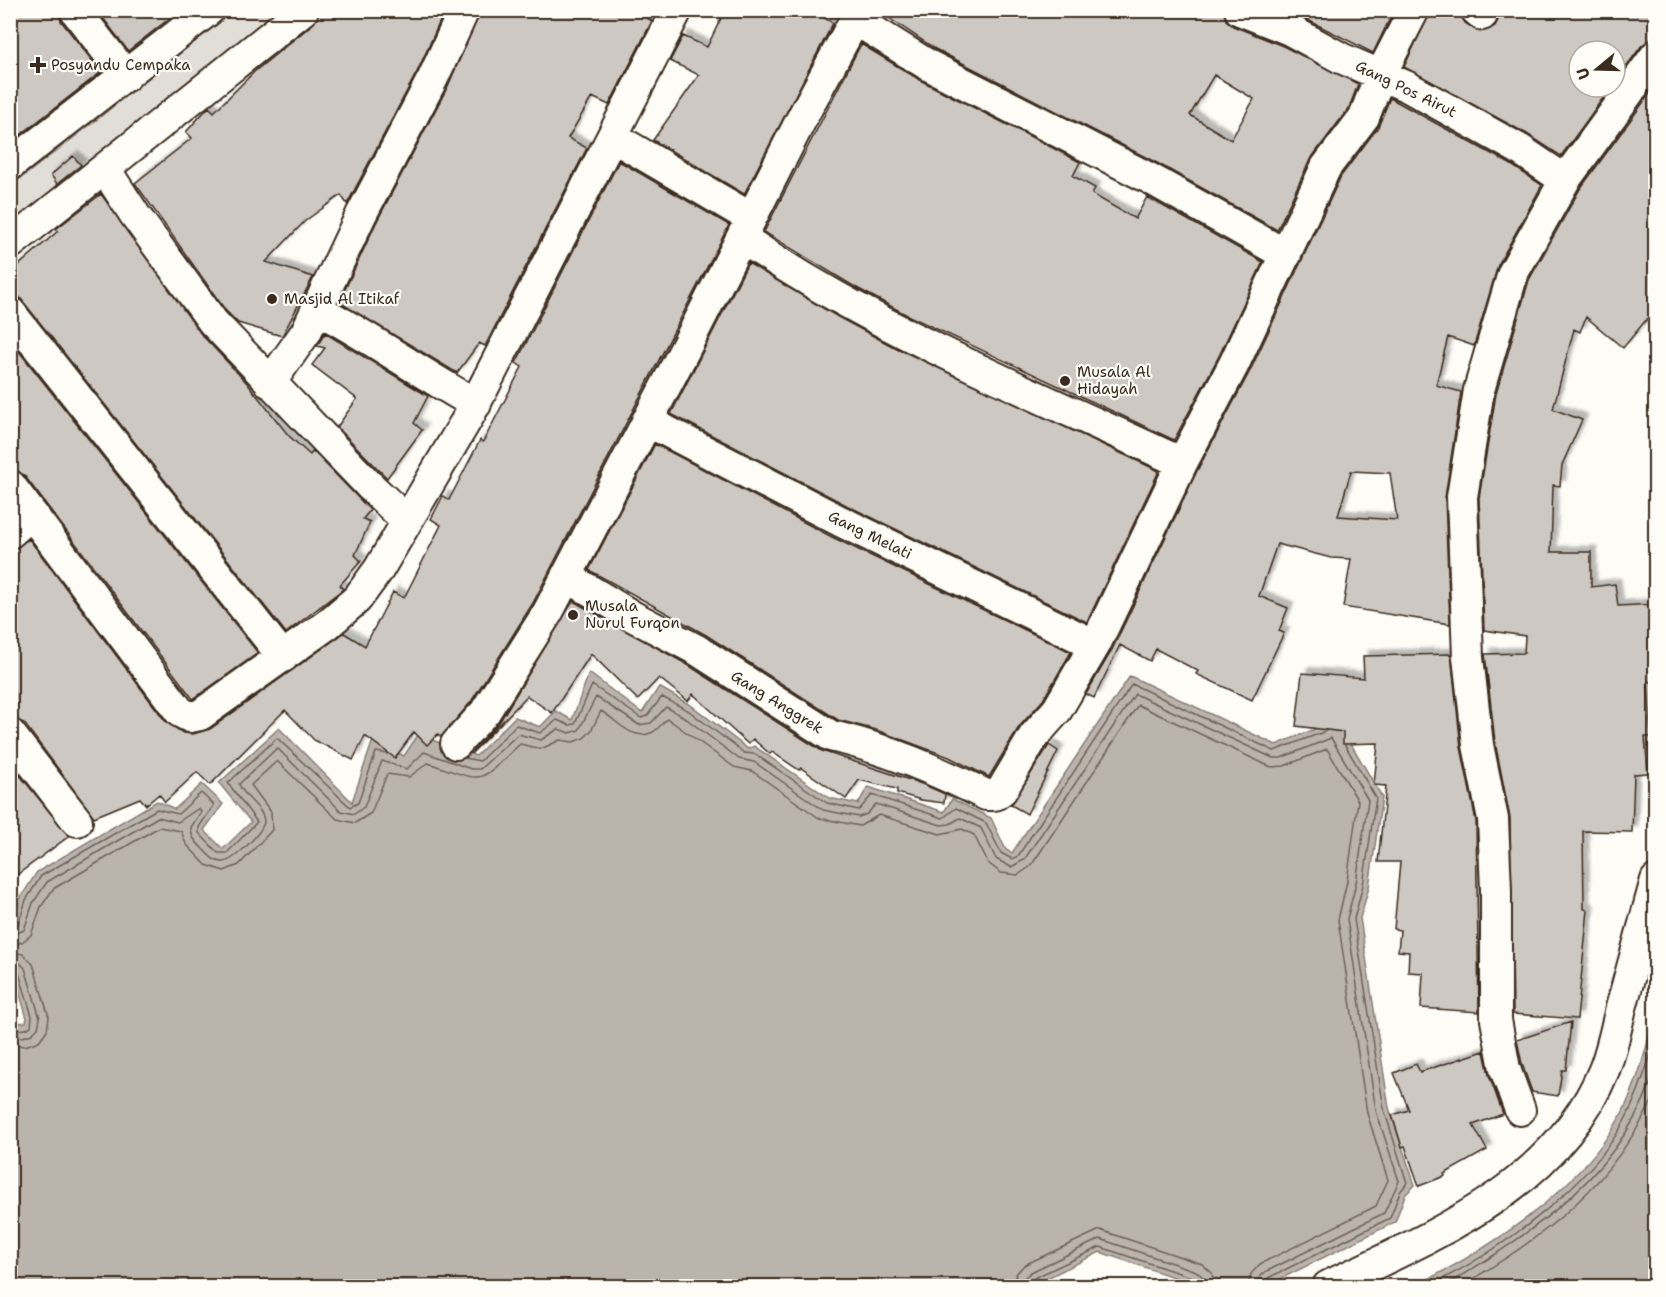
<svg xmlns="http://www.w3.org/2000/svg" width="1666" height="1297" viewBox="0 0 1666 1297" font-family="'Shantell Sans',sans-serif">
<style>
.green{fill:#e1ded7;stroke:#8e847a;stroke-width:1.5}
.water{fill:#bbb4ad;stroke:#887d74;stroke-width:1.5}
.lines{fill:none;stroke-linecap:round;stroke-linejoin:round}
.shore{stroke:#6e6157;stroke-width:1.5}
.building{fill:#cdc8c2;stroke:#3b2a1e;stroke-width:1.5;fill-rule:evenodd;filter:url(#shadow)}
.minor-casing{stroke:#3b2a1e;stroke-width:34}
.minor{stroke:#fdfcf7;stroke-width:30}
.poi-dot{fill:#3b2a1e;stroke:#fdfcf7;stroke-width:2}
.labels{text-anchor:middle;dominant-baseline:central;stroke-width:4.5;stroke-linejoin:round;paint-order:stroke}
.poi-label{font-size:15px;fill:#3b2a1e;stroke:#fdfcf7;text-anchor:start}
.street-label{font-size:15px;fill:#3b2a1e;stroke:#fdfcf7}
</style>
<defs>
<filter id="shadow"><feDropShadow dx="5.5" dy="-5.5" stdDeviation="1.5" flood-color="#0004"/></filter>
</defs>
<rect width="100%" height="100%" fill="#fdfcf7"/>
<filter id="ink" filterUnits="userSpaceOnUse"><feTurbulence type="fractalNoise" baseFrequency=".0167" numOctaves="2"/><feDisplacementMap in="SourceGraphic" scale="12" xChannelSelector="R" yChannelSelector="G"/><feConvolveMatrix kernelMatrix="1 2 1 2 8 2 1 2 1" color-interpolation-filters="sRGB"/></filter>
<g filter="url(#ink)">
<path class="green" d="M231,11H291L11,227V186L94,122Z"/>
<path class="water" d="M589,673L642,713L659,687L692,706L748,749L754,746L829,798L858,804L868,787L944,812L952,799L991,818L1006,850L1012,853L1130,676L1276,745L1337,720L1382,797L1369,887L1360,918L1389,1108L1415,1185L1405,1195L1395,1222L1266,1286H1200L1100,1252L1031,1286H11L10,1011L19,1023L26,1022L27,1018L11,964V931L21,897L37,872L157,801L175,809L202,784L223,804L204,830L223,849L251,822L219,783L279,728L352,802L373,740L404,756L418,735L476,756L515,717L540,727L556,711L572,720Z
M1655,1013V1286H1414C1488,1251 1578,1191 1620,1117C1638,1084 1646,1049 1655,1013Z"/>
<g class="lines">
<path class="shore" d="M464,758L480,761L516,725L540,733L557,720L569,725L575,724L592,685L641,718L647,716L662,697L689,711L744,753L755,754L827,803L859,810L872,795L943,818L956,808L986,823L1001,853L1012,859L1018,856L1132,684L1274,751L1326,731
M10,928L18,925L26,900L41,876L157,809L178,814L201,793L214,805L199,827V833L218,853H227L257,822L228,783L277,738L350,807L358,803L376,752L388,754
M10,936L24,930L33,903L47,882L158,817L178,822L199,808L201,812L191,827C191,837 195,841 201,847C207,853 214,863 223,862C233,862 264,831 264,821C263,807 243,797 239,784L277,748L341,811L354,814L364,807L382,761L407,769L424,752L471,769H480L518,734L541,740L558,729L570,733L579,730L596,697L639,725L651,723L666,707L684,717L739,759L754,762L823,810L859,817L867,814L876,804L941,825L950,824L960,818L981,828L996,859L1011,867L1024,860L1135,694L1273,758H1281L1331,738L1368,800L1356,883L1347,919L1376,1111L1399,1181L1384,1213L1265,1272L1259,1278L1257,1286
M10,945L22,942L31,935L41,907L53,889L159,827L181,831L186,844L206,865L224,871L239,865L272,830L271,812L251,785L277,761L337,819L355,823L371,813L387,774L409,777L428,763C488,783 474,786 520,744L541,749L560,740L573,742L584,738L591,731L601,711C616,719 631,741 651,733C659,730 662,721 668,719L734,767L752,771L819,818L860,826L879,815L940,834L962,829L974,835L988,863L1001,873L1018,875L1031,866L1138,705L1271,767L1284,766L1327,749L1358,801L1347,881L1338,920L1367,1113L1388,1180L1376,1206L1260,1264L1251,1274L1248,1286
M10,952L23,954L33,964L49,1017L47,1030L39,1041L25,1046L10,1044
M10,961L19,962L25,968L40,1018L38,1028L32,1034L23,1037L10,1034
M10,968L19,973L32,1016L31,1026C24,1032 16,1030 10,1023
M1014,1286L1016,1274L1024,1265L1100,1230L1202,1264L1212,1273L1215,1286
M1023,1286L1024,1278L1031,1272L1100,1239L1196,1271L1204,1278L1206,1286
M1030,1286L1034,1278L1100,1247L1194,1278L1198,1286
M1265,1286L1268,1278L1390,1218L1400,1192L1407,1183L1384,1109L1354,919L1363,885L1376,798L1345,745
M1428,1286C1495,1255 1591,1186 1626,1118C1639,1092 1648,1065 1656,1036
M1444,1286C1531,1234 1628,1170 1656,1065
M1461,1286C1546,1236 1613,1185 1656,1093"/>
</g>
<path class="building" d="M10,10H58L61,21L101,72L10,143Z
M97,10H180L128,51Z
M320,10H445L418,70L347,204L341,195L305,221L266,262L313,277L282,336L238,323L226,311L135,183L192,138L186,132L205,111L209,107L214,112L254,72L314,23Z
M481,10H634L652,21L609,105L592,97L568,138L587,148L485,346L479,343L457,373L339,302L376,223L448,86Z
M725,10H811L833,23L744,194L653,140L699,75L670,61L683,36L707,47Z
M877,10H1223L1226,20L1233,26L1283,46L1358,84L1349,108L1310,160L1277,230L1157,163L937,50ZM1214,75L1254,99L1231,140L1190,115Z
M1288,10H1394L1373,53Z
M1431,10H1459L1465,23L1480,32L1495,26L1499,18L1498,10H1656V38L1642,45L1615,82V51H1579V87H1611L1561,156L1527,134L1404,67Z
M861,44L920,80L1080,162L1073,176L1095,188L1092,194L1135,219L1147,197L1263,262L1219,356L1174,440L909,316L855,287L764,232Z
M1656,85V308L1623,348L1586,317L1580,332L1574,329L1553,409L1582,420L1562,465L1560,486L1553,485L1551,552H1591V587L1615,584L1618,606L1656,604V650L1652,651L1655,681L1648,682L1651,737H1645L1648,773L1634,774L1632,832L1583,831L1584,909L1588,910L1577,1019L1513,1014L1510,818L1495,742L1485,654L1524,653L1525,636L1484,630L1479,498L1496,394L1529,280L1580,189Z
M1390,98L1510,164L1542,185L1498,265L1474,346L1448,337L1436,385L1461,392L1445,498L1450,624L1343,607L1351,559L1331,558L1277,544L1259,596L1288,608L1279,631L1284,633L1252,700L1196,674L1198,671L1156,649L1150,661L1120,645L1094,698L1086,694L1111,652L1197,471L1250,371L1341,176L1378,127ZM1351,471L1390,473L1397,520L1338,516Z
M73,156L81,165L57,184L51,175Z
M619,161L729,225L533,603L471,702L441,737L438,734L427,745L414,732L395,758L365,736L353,760L314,740L285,710L210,785L197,772L165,802L159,794L146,805L140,798L94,817L24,723L10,717V550L29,539L166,722L183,733L193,734L210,729L344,633L365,646L393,592L404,598L441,525L431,519L443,496L449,500L480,440L483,442L522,367L516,363Z
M101,194L201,334L247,383L289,436L310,455L313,451L370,510L363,519L370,522L355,555L361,561L340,585L343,589L286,633L10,285V273L58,231L56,229Z
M748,263L838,317L894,347L1159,471L1087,622L848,506L671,414Z
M325,333L428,396L414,423L422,430L387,478L337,427L357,399L312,365L325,348L317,346Z
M10,340L258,653L193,699L24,475L10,468Z
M655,444L832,537L1071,652L1043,700L1019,727L989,777L949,757L876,730L838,720L706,635L589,570Z
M573,601L688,665L822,751L922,784L945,794L944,803L921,800L897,793V789L859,780L846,799L801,768L799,770L772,752L770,754L753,739L748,744L693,694L688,701L659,678L638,700L591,654L552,713L527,696L471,754L500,721Z
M1451,654L1461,747L1476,821L1479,1012L1421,1008L1423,973L1408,972L1409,952L1398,951L1400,930L1394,929L1400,862H1378L1386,786L1374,785L1378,743L1343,744V732L1296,726L1302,673L1364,678L1363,656Z
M1049,745L1058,751L1027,814L1011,805Z
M10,763L69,836L10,880Z
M1571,1022L1566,1070H1562L1558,1096L1532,1092L1522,1064L1517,1040Z
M1484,1051L1489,1075L1503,1114L1473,1125L1487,1150L1444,1174L1445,1176L1419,1186L1405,1146L1402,1147L1392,1115L1409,1110L1394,1073L1416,1064L1420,1072Z"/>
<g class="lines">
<g class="minor-casing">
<path id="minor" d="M75,10L126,76
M1240,10L1290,30L1341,58L1408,87L1519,149L1565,180
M1476,10L1482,15
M856,20L928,65L1149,178L1286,255
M613,137L751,218
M10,165L209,10
M105,169L135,215L213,322L369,485L407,521
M742,238C877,331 1034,393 1182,463
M10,244L303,10
M317,309C372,338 421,374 476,404
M10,312L283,657
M270,383L306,332L361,215L433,78L464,10
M647,421L840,521L1095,645
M10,485L180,712L190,717L200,715L328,624L357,599L379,569L470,414L677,10
M10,533L32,514
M566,576L634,617L697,650L831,736C885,748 936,770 986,795H995L1002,790L1034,736L1057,710L1095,645L1182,463L1234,364L1326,167L1364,117L1380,76L1414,10
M10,734L77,821
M456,744L485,712L548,612L685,349L804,114L860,10
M1520,1110L1505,1069L1496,1020V890L1493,819L1478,745L1468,657L1462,497L1479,390L1513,273L1565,180L1656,55
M1328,1286C1433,1236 1557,1186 1604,1070C1612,1050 1616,1028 1621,1008C1633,965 1644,923 1656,880"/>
</g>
<use href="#minor" class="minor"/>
</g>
</g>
<g class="poi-dot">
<path d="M35 56h6v6h6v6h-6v6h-6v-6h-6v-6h6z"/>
<circle cx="272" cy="299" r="6"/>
<circle cx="1065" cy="381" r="6"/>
<circle cx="573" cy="615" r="6"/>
</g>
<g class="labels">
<g class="poi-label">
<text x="51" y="65">Posyandu Cempaka</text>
<text x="284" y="299">Masjid Al Itikaf</text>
<text x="1077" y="372">Musala Al<tspan x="1077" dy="17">Hidayah</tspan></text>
<text x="585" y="606">Musala<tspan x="585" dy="17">Nurul Furqon</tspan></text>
</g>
<g class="street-label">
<text transform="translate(1406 89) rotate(26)">Gang Pos Airut</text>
<text transform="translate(870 535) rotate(26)">Gang Melati</text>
<text transform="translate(777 702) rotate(32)">Gang Anggrek</text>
</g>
</g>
<rect width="1666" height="1297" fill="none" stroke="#fdfcf7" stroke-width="36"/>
<rect x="18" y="18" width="1630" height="1261" fill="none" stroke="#3b2a1e" stroke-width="2" filter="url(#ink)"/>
<g transform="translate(1597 69) rotate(251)"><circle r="28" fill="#fdfcf7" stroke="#afa8a0" stroke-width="1.5"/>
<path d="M0-4.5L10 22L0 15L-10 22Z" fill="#3b2a1e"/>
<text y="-9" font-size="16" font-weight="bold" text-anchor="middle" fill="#3b2a1e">U</text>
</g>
</svg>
